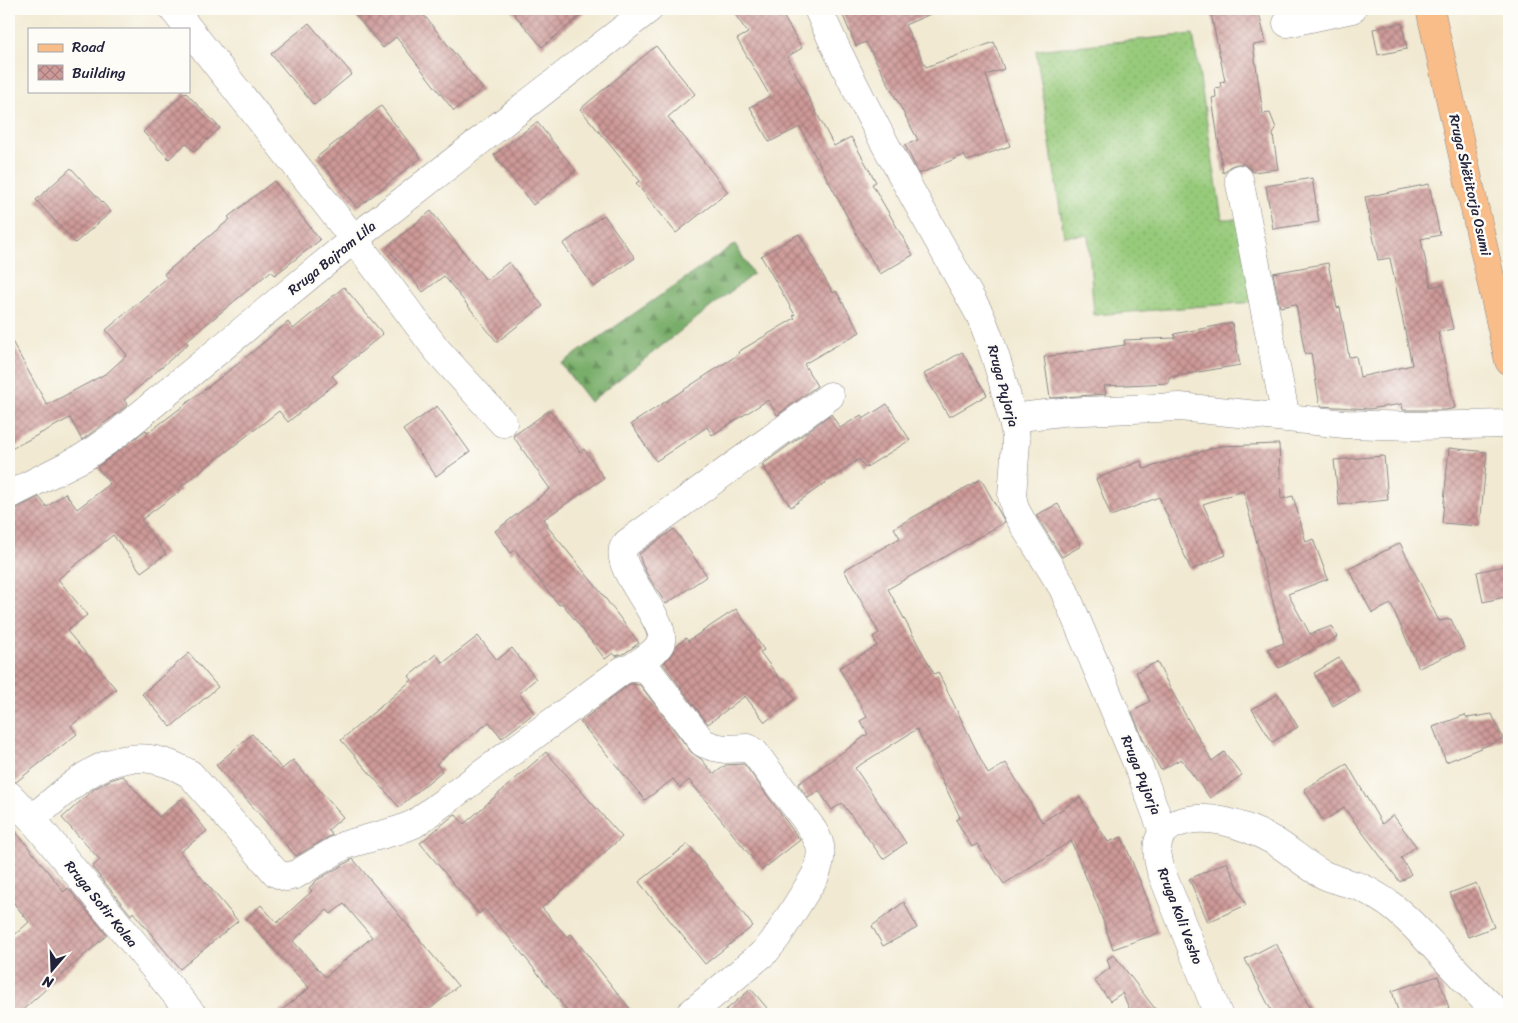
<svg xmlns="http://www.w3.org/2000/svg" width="1518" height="1023" viewBox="0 0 1518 1023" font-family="Sriracha,sans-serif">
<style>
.grass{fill:url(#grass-dots);stroke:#5c765a}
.forest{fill:url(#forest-firs);stroke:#4e6852}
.building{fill:url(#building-cross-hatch);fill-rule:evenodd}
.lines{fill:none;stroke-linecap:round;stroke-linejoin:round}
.minor-casing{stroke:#8a8686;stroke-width:29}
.major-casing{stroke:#8a8686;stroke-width:29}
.minor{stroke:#fff;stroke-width:28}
.major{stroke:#f8bd89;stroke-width:28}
.labels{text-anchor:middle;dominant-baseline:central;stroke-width:5;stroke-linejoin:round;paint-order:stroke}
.street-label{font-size:14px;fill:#22223b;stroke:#fdfcf7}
</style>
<defs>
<pattern id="grass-dots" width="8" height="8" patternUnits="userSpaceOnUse" patternTransform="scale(1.25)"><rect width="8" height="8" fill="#97ca7a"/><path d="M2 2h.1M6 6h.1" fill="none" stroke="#82ad6a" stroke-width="1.8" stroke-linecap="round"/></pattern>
<pattern id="forest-firs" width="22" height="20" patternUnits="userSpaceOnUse" patternTransform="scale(1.25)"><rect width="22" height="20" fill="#79ae6a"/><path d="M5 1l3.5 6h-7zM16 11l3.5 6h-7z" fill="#638d58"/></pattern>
<pattern id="building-cross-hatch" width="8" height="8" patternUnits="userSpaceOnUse" patternTransform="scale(1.25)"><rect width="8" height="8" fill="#ce9a98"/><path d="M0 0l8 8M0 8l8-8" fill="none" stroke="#a77d7d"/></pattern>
</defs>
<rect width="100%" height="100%" fill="#fdfcf7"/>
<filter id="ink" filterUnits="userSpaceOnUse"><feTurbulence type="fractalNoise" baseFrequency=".02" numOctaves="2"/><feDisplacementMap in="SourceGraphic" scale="10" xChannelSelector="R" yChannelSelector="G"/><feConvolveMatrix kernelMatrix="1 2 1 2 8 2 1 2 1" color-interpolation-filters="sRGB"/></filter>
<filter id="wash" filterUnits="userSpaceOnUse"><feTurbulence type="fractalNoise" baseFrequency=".0096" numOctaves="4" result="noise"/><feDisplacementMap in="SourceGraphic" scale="20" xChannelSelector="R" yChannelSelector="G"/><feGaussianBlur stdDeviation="1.12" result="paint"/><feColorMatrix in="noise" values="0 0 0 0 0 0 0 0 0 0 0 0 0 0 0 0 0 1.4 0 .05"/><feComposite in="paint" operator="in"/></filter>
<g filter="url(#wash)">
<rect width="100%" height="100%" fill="#f1e9d1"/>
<path class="grass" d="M1193,34L1222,219H1239L1254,302L1094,315L1088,235L1064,236L1036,50Z"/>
<path class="forest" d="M735,244L753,274L590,402L561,364Z"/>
<g id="blocks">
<path class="building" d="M350,9H419L483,89L454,111L396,37L383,48Z
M510,9H589L542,47Z
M731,9H779L802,48L787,57L834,146L851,137L876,182L872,184L913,255L880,274L857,235L800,127L769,142L750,107L770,96L737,39L748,33Z
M840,9H942L905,25L926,67L994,42L1004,69L986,75L1010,146L967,161L964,155L919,174L905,145L918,140L866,42L856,46Z
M1210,9H1258L1266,43L1253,45L1263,114L1270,113L1276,128L1273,135L1278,169L1253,172L1250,168L1244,164H1236L1229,167L1225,172L1223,173L1212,98L1216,97L1215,88L1221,87L1220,82L1225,81Z
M309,23L352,74L314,105L271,54Z
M1402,23L1407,49L1378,55L1373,29Z
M656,46L695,94L668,117L728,192L676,233L636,183L640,181L580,109Z
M185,92L220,128L194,152L186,143L169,159L143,132Z
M381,106L421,158L357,208L317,157Z
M537,122L576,171L533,205L494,155Z
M71,168L111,212L75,243L36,200Z
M1312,178L1319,222L1273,229L1266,186Z
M274,181L320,240L275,275L271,271L186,341L188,344L124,400L128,405L82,440L70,418L9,450V336L47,405L107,373L127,355L106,330L167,278L164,274L230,219L228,217Z
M1429,184L1440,235L1421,239L1431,287L1443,284L1453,329L1438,332L1455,408L1446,410H1403L1402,404L1369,409L1320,406L1311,353L1305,354L1296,304L1280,307L1273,273L1328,263L1337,308L1340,307L1349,357L1356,356L1360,377L1412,365L1390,258L1378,260L1365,197Z
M431,211L486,280L509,262L543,306L497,342L444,276L423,292L387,247Z
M604,215L635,258L594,287L563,244Z
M799,234L833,293L836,291L860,332L804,364L817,386L777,415L768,400L712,435L707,427L656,461L631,424L739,354L738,352L795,318L793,316L795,315L761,256Z
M344,287L383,334L332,376L337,382L288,422L279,411L179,488L181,490L141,520L166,554L141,572L113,535L58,579L87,615L67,631L116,689L71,726L77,734L16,782L9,780V512L39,497L47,507L65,493L77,509L110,484L97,467L146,430L148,433L239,363L288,322L293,329Z
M1232,323L1240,365L1169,377V383L1104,386L1106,394L1050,398L1044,357L1125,345L1124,340L1175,338L1174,334Z
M962,352L987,395L949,417L924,374Z
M887,404L910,440L865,468L859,459L791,507L762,465L831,414L840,428L861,415L863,419Z
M437,406L470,452L436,476L403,430Z
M550,410L580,452L584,449L604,478L544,519L548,525L547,526L599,590L639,643L625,653L616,656L613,653L605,659L562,603L559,605L515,550L511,553L495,531L550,489L513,436Z
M1279,444L1281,499L1293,496L1306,542L1313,539L1328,579L1288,594L1310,634L1332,626L1337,637L1279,668L1268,649L1284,643L1243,491L1203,504L1226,555L1191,570L1159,497L1111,516L1096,479L1141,461L1144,469L1220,446Z
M1449,448L1487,452L1480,526L1442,523Z
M1384,456L1388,500L1339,505L1334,460Z
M981,479L1005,522L888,589L934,674L938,672L988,774L1006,763L1042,822L1080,798L1108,842L1122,837L1147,898L1159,933L1113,949L1098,906L1071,841L1004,884L977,844L972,847L956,820L960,817L917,729L855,768L906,843L883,859L842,803L832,810L819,791L808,798L798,784L868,734L860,721L867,717L839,668L877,646L873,637L879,633L844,570L900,538L894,528Z
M1058,504L1081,546L1062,557L1036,515Z
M674,529L707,576L666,604L648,576L642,564L639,554Z
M1400,543L1439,621L1451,619L1464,648L1419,668L1391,604L1372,613L1349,569Z
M1509,565V596L1483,602L1477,572Z
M736,609L764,650L760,652L795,699L765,722L745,696L708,724L663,664L671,656L676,646L686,638L688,641Z
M478,636L497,660L512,648L536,679L519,693L534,713L502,738L489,722L436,764L442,771L399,807L341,740L412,680L409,676L436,654L443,663Z
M189,653L218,687L171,727L142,694Z
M1339,658L1359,691L1333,706L1314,673Z
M1157,662L1171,690L1212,761L1224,752L1242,775L1210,798L1181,759L1161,770L1144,741L1132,712L1150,701L1136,672Z
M630,684L640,685L691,752L701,759L714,774L726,765L744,764L800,840L762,870L689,780L680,788L673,779L645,800L580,722Z
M1278,694L1298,727L1272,742L1252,709Z
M1492,714L1503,739L1446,762L1433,727L1465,715L1467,718Z
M252,734L282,769L293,760L343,817L328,830L332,835L296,856L216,765Z
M546,752L622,837L542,908L567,937L571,934L634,1014H570L508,936L484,909L479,914L420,843L455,814L464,824Z
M1347,764L1382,824L1393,815L1416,846L1401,858L1411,874L1400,882L1344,808L1323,821L1304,789Z
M123,776L159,817L181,799L207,831L180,852L238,921L180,969L133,912L131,915L92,867L100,860L62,818L94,789L110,780Z
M9,823L64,892L68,888L107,935L18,1014H9V940L29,922L9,897Z
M688,844L753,926L705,964L639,882Z
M353,859L458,986L424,1014H277L309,988L246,919L261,905L277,923L312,891L309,888L317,880ZM344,904L372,937L325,977L293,941L327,910L331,914Z
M1227,862L1246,905L1208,922L1189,879Z
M1476,883L1494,927L1468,937L1450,893Z
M904,902L917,928L883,946L872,926Z
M1276,943L1313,1014H1273L1245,959Z
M1114,955L1159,1014H1132L1122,993L1110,1001L1094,980L1110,968L1107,959Z
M1438,976L1449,1008L1429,1014H1399L1392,991Z
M751,989L772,1014H721Z"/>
</g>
</g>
<g filter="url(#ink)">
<use href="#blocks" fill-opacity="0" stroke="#8a8686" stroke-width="1"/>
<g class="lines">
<g class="minor-casing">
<path id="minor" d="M173,9L354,239L437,350L503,423
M818,9C865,114 924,214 980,315C996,352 1006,391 1015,430L1016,442L1012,496L1015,509L1026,529L1063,588L1141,773L1163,832
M1287,23L1352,9
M1239,179L1286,418
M1012,418L1061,412L1180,407L1345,424L1415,426L1509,424
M9,495L84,457L117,434L354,239L649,9
M633,667C641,661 655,653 660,644C671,624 616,572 623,549C623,547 626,545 627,543L830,396
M9,795L32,819L192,1014
M32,819C81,777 123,734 190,774L276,873L286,877L295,875L345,845L399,830L414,824L623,670C634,667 640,667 650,673L703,743L714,747L725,749L748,748L755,753C768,771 781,788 795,806C804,818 816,831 820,846C822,856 819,866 815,876L777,937L766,951L690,1014
M1218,1014L1161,871C1156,853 1153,835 1173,825C1204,810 1245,825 1274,841C1291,851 1306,866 1324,875C1336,880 1348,883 1360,887C1370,891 1380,898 1389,904C1407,917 1421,933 1436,949C1456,971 1477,993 1499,1014"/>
</g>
<g class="major-casing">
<path id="major" d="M1430,9L1509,361"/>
</g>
<use href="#minor" class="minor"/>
<use href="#major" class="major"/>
</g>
</g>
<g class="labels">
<g class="street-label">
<text transform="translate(1470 185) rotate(77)">Rruga Shëtitorja Osumi</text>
<text transform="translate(332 258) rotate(-39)">Rruga Bajram Lila</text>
<text transform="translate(1003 386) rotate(75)">Rruga Pyjorja</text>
<text transform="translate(1141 775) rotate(68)">Rruga Pyjorja</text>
<text transform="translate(101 904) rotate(51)">Rruga Sotir Kolea</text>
<text transform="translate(1180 916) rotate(69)">Rruga Koli Vesho</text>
</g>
</g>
<rect width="1518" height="1023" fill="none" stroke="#fdfcf7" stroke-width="30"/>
<rect x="28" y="28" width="162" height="65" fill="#fdfcf7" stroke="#a5a5ac"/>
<rect x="38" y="44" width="25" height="8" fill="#f8bd89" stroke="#a5a5ac"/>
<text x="72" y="52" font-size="15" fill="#22223b">Road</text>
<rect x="38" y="65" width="25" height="15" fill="url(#building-cross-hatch)" stroke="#a5a5ac"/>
<text x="72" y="78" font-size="15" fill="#22223b">Building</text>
<g transform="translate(52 970) rotate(199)" stroke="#fdfcf7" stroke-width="4" paint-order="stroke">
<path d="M0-4L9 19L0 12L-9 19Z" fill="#22223b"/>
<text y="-8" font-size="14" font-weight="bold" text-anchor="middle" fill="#22223b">N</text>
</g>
</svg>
